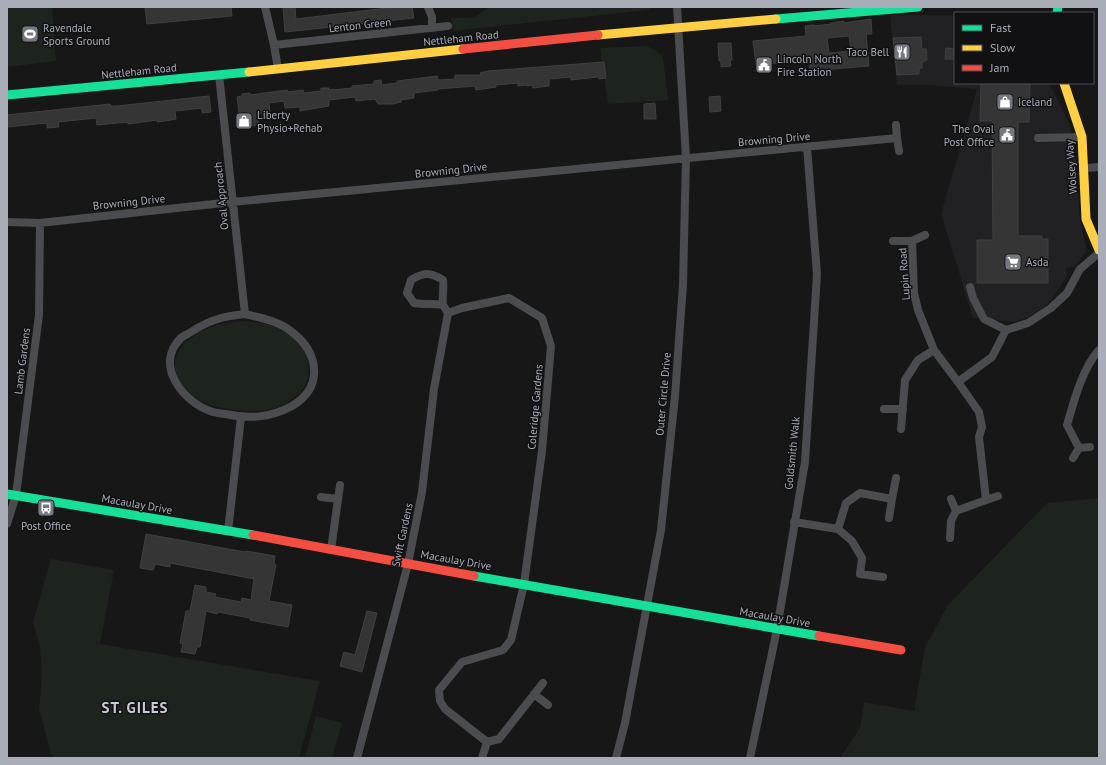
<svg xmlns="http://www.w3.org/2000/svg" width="1106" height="765" viewBox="0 0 1106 765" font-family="'PT Sans',sans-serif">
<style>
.built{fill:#212123}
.green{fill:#1d241e}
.building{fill:#353536;stroke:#3f4043;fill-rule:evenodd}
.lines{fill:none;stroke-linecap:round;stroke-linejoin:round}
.street{stroke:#4b4c50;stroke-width:8}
.fast{stroke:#16e098;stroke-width:9}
.slow{stroke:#ffcf43;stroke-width:9}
.jam{stroke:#f24e42;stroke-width:9}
.labels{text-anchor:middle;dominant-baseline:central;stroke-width:3;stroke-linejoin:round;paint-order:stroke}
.street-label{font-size:11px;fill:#a8adb8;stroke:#111113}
.poi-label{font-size:11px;fill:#a8adb8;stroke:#111113;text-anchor:start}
.district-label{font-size:15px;font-weight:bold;letter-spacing:1px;fill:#c9ccd4;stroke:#111113}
</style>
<rect width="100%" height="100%" fill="#171717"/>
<path class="built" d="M890,15H955V83H1049L1069,123L1075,149L1080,220L1087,251L1074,267L1066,268L1067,276L1051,301L1036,313L1027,317L1014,322L973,318L941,214L977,89L928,85H897Z"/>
<path class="green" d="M7,7H52L56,61L7,67Z
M489,7H653L648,10L453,31L451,18C470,18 473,20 489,7Z
M647,46L657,51L663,57L668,100L608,104L600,48Z
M242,321C264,322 287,327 302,346C310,356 311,379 303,389C298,396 282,406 273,409C251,414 208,410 191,394C170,375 168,354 193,337C197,334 201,330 206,329C217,324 230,323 242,321Z
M1099,498V758H840L860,728L864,702L914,711L925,647L948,605L1047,503Z
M51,559L114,570L100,644L320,681L299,758H55L51,754L39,708L42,677L40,647L33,622Z
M316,716L342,723L332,758H305Z"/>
<path class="building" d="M145,7H231L232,16L147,24Z
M283,7H295L296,19L395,7H412L414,18L285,32Z
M871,19L872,34H866L869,66L810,71L809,60L756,65L753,41L806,36L805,26L814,25V26L831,24V23L844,21V23ZM849,36L851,51L829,53L827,38Z
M921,37L922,49H926L927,60L922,62V68H919V74L897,75L893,38Z
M718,43H731L732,60H730L731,66L721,67V61H719Z
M946,48L955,49V59H945Z
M604,62L606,78L599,79L598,77L571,80V77L549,79V86L533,88L532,85L527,86V85L518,86V83L496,85V87L476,90L475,86L438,89V90L414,93V98L401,100V102L393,104H378L375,99L356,101L355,97L329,100V106L300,111V107L285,108L284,101L269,103L270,112L258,114L259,125L241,127L237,97L242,96V94L250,93V95L287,90L288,92L303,90L304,93L321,91V88H329V90L333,89V90L352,88V86L374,84V81L381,80L382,85L397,83V81L437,76L438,80L455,79V75H481L480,73L488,71Z
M981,83H1030L1029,122H1018V236H1042V239H1048V283H977V240H993L992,121H980Z
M209,96L211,112L202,113V108L175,111L176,119L165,121L157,122V120L128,124V122L97,125L96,118L58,122L59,127L47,128V123L7,127V115L110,104L111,106H117Z
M720,96L721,111L710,112L709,97Z
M655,103L656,119H644V104Z
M146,534L245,552L246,551L275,556L274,564L276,565L269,601L292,605L288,627L250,620V618L218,612L217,614L206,611L200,647H197L195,654L181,652L183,644L180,643L186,611H190L195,585L206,587V592L216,594L215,597L241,602L242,598L251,600L254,579L170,563V567L155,564L153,570L140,568Z
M367,611L377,613L362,672L340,666L344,652L355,655Z"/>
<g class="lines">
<path class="street" d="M265,7L274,45L278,69
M428,7L432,17V28
M274,45L448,26
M219,75L245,314
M897,138L899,151
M1038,138L1082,137
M1084,168L1099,167
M7,222L40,223L232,202L897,138L896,125
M893,241H912L914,293L918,310L934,350L958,382
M912,241L925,235
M970,287L973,298L984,319L1006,330L1028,323L1051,308L1067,293L1080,269L1099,253
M443,305C442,296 444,289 443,280C430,272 424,272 411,280L407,293L414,303C425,305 433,303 443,305L448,313
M448,313L462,308L509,298L542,318L551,346L542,451L524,584L511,640L503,650L462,662L439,690L440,701L445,709L487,742L482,758
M245,314C261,318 279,321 292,332C319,353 324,387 292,406C270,418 249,419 225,414C220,413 214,413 210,411C182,401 154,364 181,338C183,336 188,334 191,332C200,326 210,321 221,318C228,316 237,315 245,314Z
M884,409H903
M901,429L905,380L918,360L934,350
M1090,447L1079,448L1067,425C1074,401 1082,369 1099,350
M1073,458L1079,448
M321,497L338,499
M892,499L896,478
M951,499L956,511
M986,500L998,496
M794,522L838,529L852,541L862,558L860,574L883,577
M7,524L16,495L39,315L40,223
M838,529L846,503L860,493L892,499L889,518
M228,531L241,417
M950,538L951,521L956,511L986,500L979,437L982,427L979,412L958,382L992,357L1006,330
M331,550L340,485
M534,694L548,705
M487,742L499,739L543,683
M357,758L408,564L422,492L434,389L448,313
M616,758L625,723L661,530L675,396L683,284L686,158L677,7
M750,758L777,629L805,462L817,274L807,147"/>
<path class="fast" d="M1057,13L1058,7
M776,19L918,7
M7,95L249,72
M7,494L253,535
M474,576L819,636"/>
<path class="slow" d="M598,35L776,19
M249,72L463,49
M1064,83L1082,137L1086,219L1099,250"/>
<path class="jam" d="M463,49L598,35
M253,535L474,576
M819,636L901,650"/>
</g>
<defs>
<g id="stadium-square" transform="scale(0.9)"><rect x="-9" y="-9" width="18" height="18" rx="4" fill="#757880" stroke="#111113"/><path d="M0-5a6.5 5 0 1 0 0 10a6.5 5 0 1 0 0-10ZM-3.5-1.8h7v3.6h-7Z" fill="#fff"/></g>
<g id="restaurant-square" transform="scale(0.9)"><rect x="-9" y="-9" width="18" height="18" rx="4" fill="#757880" stroke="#111113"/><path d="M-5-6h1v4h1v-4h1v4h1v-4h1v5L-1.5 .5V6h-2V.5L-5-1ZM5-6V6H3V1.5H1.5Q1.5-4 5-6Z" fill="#fff"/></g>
<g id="civic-square" transform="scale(0.9)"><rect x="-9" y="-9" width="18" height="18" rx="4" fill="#757880" stroke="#111113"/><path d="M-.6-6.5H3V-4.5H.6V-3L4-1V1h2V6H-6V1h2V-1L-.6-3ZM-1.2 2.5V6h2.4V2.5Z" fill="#fff"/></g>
<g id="shop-square" transform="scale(0.9)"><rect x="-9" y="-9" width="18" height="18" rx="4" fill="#757880" stroke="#111113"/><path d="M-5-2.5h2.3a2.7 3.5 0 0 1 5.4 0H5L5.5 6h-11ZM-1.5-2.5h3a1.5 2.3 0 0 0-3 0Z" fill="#fff"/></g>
<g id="supermarket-square" transform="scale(0.9)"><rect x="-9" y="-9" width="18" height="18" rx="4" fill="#757880" stroke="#111113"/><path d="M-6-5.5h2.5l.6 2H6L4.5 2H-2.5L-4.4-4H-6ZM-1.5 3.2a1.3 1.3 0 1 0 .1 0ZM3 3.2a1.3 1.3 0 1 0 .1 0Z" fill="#fff"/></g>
<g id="bus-square" transform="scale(0.9)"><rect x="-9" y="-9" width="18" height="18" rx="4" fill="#757880" stroke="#111113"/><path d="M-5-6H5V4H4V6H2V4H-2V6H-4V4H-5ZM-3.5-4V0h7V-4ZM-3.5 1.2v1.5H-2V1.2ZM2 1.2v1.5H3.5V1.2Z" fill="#fff"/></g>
</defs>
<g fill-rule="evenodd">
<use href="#stadium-square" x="30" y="34"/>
<use href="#restaurant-square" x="902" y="52"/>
<use href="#civic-square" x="764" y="65"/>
<use href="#shop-square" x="1005" y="102"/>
<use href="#shop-square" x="244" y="121"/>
<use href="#civic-square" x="1007" y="135"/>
<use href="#supermarket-square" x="1013" y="262"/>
<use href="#bus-square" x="46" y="508"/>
</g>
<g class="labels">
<g class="street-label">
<text transform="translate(360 25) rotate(-6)">Lenton Green</text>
<text transform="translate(461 38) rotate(-6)">Nettleham Road</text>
<text transform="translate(139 71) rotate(-6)">Nettleham Road</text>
<text transform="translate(774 139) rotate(-5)">Browning Drive</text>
<text transform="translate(1071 167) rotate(-94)">Wolsey Way</text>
<text transform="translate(451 170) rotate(-6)">Browning Drive</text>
<text transform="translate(221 196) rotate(-96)">Oval Approach</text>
<text transform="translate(129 202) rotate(-6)">Browning Drive</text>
<text transform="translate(904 274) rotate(-94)">Lupin Road</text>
<text transform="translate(22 361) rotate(-83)">Lamb Gardens</text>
<text transform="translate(663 394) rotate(-85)">Outer Circle Drive</text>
<text transform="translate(535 407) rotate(-85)">Coleridge Gardens</text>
<text transform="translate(792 453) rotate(-84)">Goldsmith Walk</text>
<text transform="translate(137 504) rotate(10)">Macaulay Drive</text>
<text transform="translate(402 535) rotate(-78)">Swift Gardens</text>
<text transform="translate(456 560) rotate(10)">Macaulay Drive</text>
<text transform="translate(775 617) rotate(10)">Macaulay Drive</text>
</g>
<g class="poi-label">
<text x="43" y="28">Ravendale<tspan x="43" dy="13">Sports Ground</tspan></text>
<text x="889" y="52" text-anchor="end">Taco Bell</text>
<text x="777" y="59">Lincoln North<tspan x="777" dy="13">Fire Station</tspan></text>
<text x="1018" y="102">Iceland</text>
<text x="257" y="115">Liberty<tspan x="257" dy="13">Physio+Rehab</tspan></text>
<text x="994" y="129" text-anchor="end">The Oval<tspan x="994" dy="13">Post Office</tspan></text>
<text x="1026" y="262">Asda</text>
<text x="46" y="526" text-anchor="middle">Post Office</text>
</g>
<g class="district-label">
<text x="135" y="707">ST. GILES</text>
</g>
</g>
<rect width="1106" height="765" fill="none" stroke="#a8adb8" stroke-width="16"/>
<rect x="954" y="12" width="140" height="72" fill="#111113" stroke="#4d4f55"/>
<rect x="962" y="25" width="20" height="6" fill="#16e098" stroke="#4d4f55"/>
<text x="990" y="32" font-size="12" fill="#a8adb8">Fast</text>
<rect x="962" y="45" width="20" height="6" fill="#ffcf43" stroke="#4d4f55"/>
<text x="990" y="52" font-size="12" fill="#a8adb8">Slow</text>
<rect x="962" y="65" width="20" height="6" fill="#f24e42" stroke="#4d4f55"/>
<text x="990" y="72" font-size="12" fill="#a8adb8">Jam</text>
</svg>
